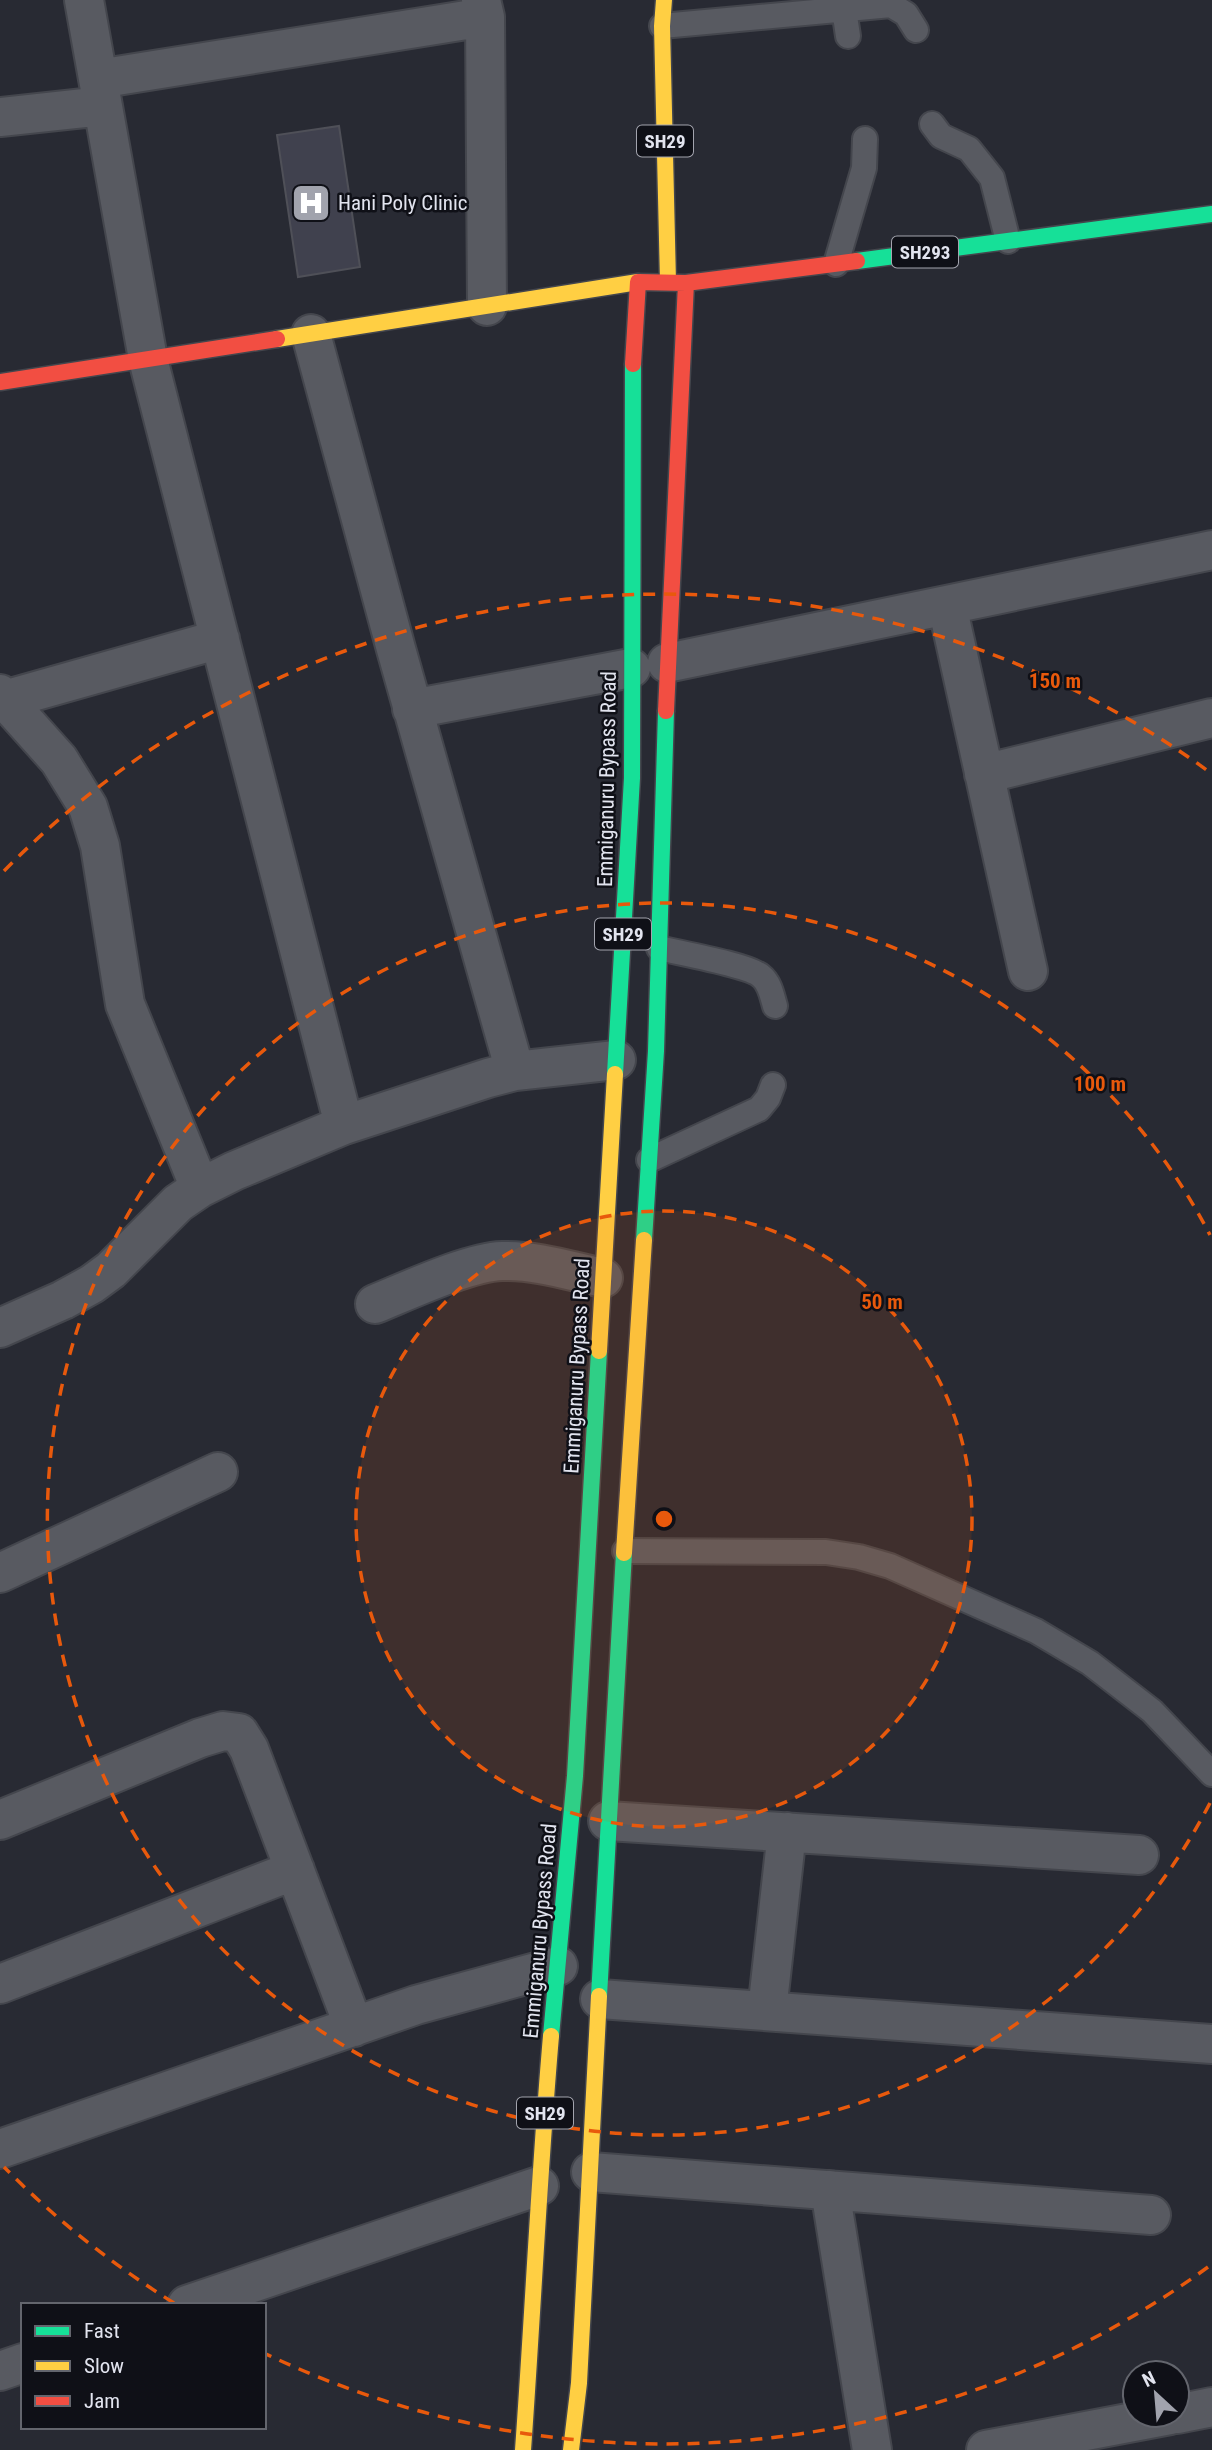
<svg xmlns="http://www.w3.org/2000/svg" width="1212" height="2450" viewBox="0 0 1212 2450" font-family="'Roboto Condensed',sans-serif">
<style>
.building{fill:#40414e;stroke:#4f5058;stroke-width:2}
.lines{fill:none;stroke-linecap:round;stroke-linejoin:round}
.lane-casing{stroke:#44464d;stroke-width:28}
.street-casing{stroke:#44464d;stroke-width:42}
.fast-casing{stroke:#44464d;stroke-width:19}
.slow-casing{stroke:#44464d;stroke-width:19}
.jam-casing{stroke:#44464d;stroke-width:19}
.lane{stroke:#585a61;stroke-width:24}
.street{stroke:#585a61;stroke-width:38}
.fast{stroke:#16e098;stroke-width:16}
.slow{stroke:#ffcf43;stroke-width:16}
.jam{stroke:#f24e42;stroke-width:16}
.ring{fill:none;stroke:#e8590c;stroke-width:3.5;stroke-dasharray:12 9}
.labels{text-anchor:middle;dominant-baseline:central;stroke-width:5;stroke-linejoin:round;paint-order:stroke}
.shield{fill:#0f1017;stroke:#a3a4ae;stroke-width:2}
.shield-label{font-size:19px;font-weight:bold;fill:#e2e4ef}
.poi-label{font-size:21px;fill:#e2e4ef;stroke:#0f1017;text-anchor:start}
.street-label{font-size:21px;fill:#e2e4ef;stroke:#0f1017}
.centre{fill:#e8590c;stroke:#0f1017;stroke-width:3.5}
.ring-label{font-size:21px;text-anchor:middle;font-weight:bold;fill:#e8590c;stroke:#0f1017;stroke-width:5;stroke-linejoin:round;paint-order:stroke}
</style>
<rect width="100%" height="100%" fill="#282a33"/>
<path class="building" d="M339,126L360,267L298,277L277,135Z"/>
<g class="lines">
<g class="lane-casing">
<path id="lane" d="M844,9L848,36
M662,26L891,5L906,14L916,30
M932,124L941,136L969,149L992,178L1008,241
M836,264L864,168L865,139
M659,948C679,953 748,965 761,976C770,983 772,996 775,1006
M649,1160L759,1109L768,1098L773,1085
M625,1551L826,1552L859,1557L890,1566L1036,1631L1090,1663L1152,1711L1212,1774"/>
</g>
<g class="street-casing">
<path id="street" d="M84,0L148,359L344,1125
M481,0L485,17L487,306
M98,79L485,17
M0,117L103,106
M311,334L396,649L515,1071
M947,605L1028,971
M667,663L1212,550
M0,694L59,760L88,807L100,846L125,1004L200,1188
M4,700L220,639
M412,709L631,668
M984,774L1212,718
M375,1304C407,1291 469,1262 502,1261C536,1260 570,1271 603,1278
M0,1328L63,1300L92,1284L111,1270L178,1203L200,1188L234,1171L344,1125L488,1078L515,1071L616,1060
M0,1573L218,1472
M0,1820L200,1738L223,1731L239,1733L249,1749L354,2027
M608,1821L1139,1855
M0,1984L295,1870
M600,1999L1212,2044
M767,2011L787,1832
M0,2149L416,2005L558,1966
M591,2172L1151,2215
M830,2190L872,2450
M187,2305L539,2186
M0,2371L23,2363
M1177,2414L1212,2407
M986,2450L1170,2415"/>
</g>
<g class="fast-casing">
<path id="fast" d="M857,261L1212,214
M615,1074L632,778L633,364
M644,1240L656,1051L666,711
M599,1996L624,1553
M551,2036L575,1776L599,1351"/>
</g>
<g class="slow-casing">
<path id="slow" d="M664,0L662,26L668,282
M277,339L638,282
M599,1351L615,1074
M624,1553L644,1240
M523,2450C533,2312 539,2174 551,2036
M571,2450L579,2383L599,1996"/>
</g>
<g class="jam-casing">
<path id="jam" d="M633,364L638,282L686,283L857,261
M0,382L277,339
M666,711L686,283"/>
</g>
<use href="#lane" class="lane"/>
<use href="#street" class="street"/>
<use href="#fast" class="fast"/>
<use href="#slow" class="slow"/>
<use href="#jam" class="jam"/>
</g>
<circle cx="664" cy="1519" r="308" fill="#e8590c" fill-opacity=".12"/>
<g class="ring">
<circle cx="664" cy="1519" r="308"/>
<path d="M1210 1803A616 616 0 1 1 1210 1235"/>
<path d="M1208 2267A925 925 0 0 1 266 2354M174 2303A925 925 0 0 1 4 2167M4 871A925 925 0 0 1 1208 771"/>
</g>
<defs>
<g id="hospital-square" transform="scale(2.0125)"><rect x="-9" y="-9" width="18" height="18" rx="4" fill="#a1a3ad" stroke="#0f1017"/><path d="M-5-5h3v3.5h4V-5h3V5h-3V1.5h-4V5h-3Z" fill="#fff"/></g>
</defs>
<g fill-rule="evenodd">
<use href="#hospital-square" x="311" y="203"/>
</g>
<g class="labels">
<g class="shield">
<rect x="637" y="125.5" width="56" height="31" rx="5"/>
<rect x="892" y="236.5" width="66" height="31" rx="5"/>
<rect x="595" y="918.5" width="56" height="31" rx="5"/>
<rect x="517" y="2097.5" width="56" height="31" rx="5"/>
</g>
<g class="shield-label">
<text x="665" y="141">SH29</text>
<text x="925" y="252">SH293</text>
<text x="623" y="934">SH29</text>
<text x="545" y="2113">SH29</text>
</g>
<g class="poi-label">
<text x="338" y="203">Hani Poly Clinic</text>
</g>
<g class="street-label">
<text transform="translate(607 779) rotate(-89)">Emmiganuru Bypass Road</text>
<text transform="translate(577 1366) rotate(-87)">Emmiganuru Bypass Road</text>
<text transform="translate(540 1931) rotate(-85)">Emmiganuru Bypass Road</text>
</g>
</g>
<circle cx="664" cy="1519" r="10" class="centre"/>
<g class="ring-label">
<text x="1055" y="688">150 m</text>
<text x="1100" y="1091">100 m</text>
<text x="882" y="1309">50 m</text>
</g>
<rect x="21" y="2303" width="245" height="126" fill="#0f1017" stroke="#63656d" stroke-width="2"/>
<rect x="35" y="2326" width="35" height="10" fill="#16e098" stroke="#63656d" stroke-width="2"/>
<text x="84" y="2338" font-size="21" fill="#e2e4ef">Fast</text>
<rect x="35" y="2361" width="35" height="10" fill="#ffcf43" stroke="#63656d" stroke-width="2"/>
<text x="84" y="2373" font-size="21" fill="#e2e4ef">Slow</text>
<rect x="35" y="2396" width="35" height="10" fill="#f24e42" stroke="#63656d" stroke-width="2"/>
<text x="84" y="2408" font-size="21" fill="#e2e4ef">Jam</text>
<g transform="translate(1156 2394) rotate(334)"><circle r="33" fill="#0f1017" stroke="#63656d" stroke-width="2"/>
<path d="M0-5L12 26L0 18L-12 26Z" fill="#a1a3ad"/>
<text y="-10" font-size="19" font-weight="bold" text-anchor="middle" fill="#e2e4ef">N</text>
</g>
</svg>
